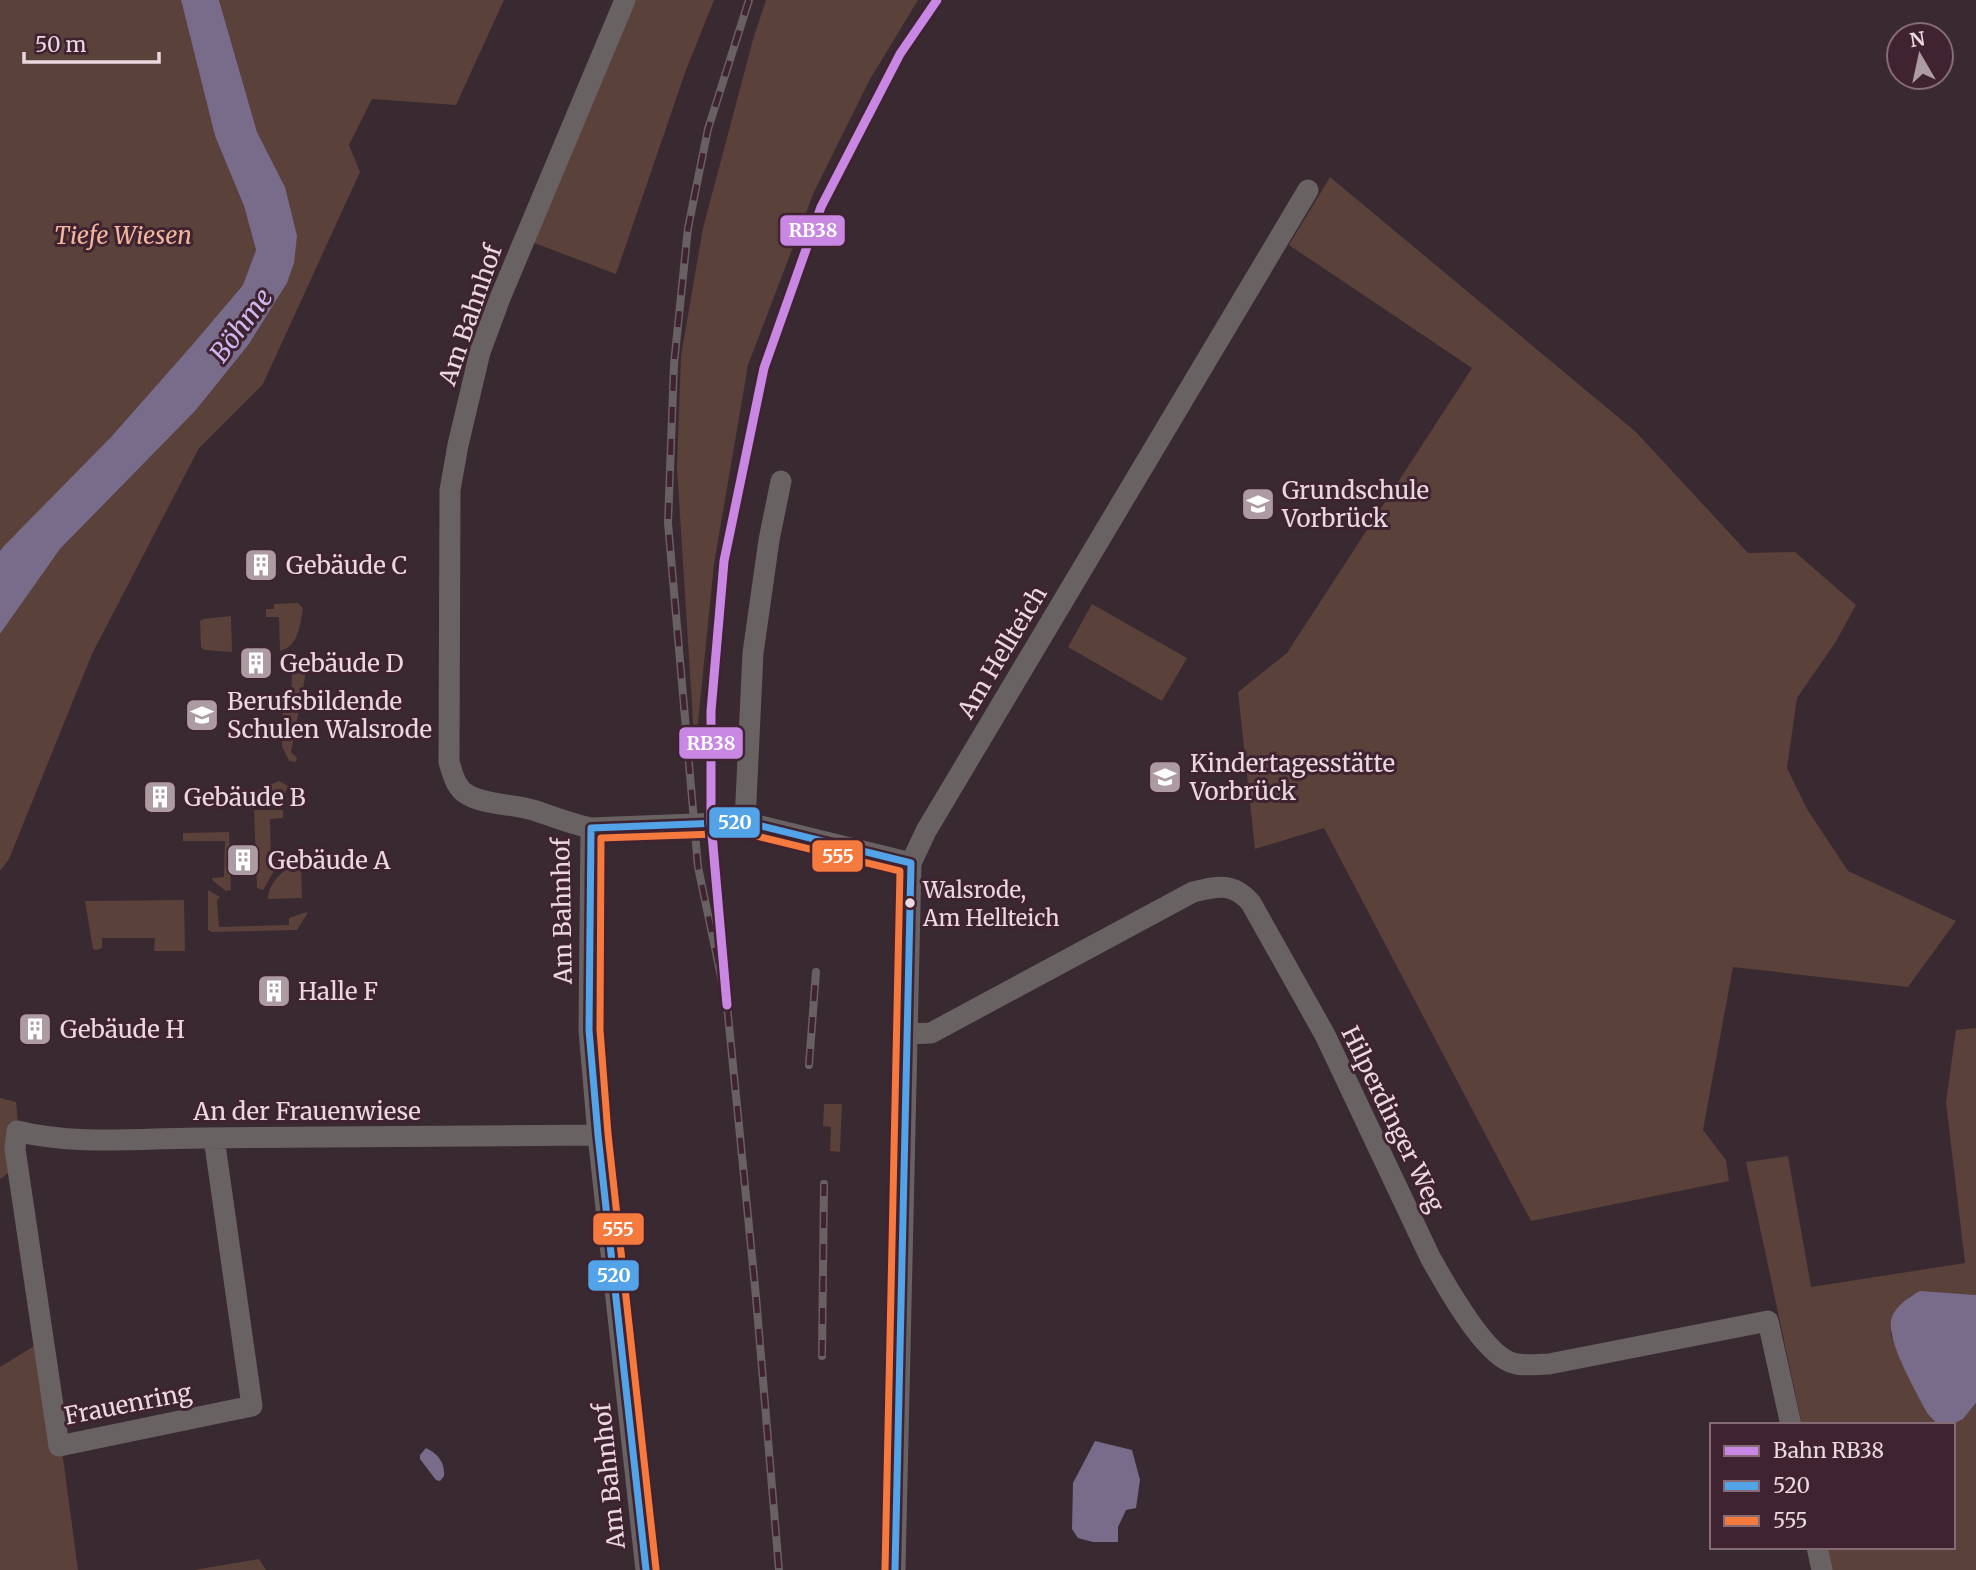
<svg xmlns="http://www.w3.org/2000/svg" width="1976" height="1570" viewBox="0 0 1976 1570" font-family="Merriweather,serif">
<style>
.green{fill:#5a413a}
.water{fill:#786c8a}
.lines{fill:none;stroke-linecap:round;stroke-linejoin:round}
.minor{stroke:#696263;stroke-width:21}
.rail-casing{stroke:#696063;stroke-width:8}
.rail{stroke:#3f2330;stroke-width:5;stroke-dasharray:16;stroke-linecap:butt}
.bus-1-casing{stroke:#3f2330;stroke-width:12}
.bus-2-casing{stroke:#3f2330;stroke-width:12}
.bus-1{stroke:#53a3e8;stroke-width:7}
.bus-2{stroke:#f6793e;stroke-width:7}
.rail-1-casing{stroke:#3f2330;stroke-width:14}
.rail-1{stroke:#c787e3;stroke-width:9}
.bus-dot{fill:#ebd8e0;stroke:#3f2330;stroke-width:2.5}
.labels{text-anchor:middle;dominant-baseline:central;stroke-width:6;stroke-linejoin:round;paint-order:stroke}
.bus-label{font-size:22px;fill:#ebd8e0;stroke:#3f2330;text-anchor:start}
.park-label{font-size:24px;font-style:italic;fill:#f4b69d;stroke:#3f2330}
.street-label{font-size:24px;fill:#ebd8e0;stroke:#3f2330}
.poi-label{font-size:24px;fill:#ebd8e0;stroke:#3f2330;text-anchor:start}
.water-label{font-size:26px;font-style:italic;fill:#cdb9f1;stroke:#3f2330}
.line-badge{stroke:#3f2330;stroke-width:2.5}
.badge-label{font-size:19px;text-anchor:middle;font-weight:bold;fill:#fff}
</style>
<rect width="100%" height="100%" fill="#392931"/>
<path class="green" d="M0,0H181L215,136L244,206L256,250L243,285L193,344L111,437L0,551Z
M219,0H504L456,105L372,99L349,145L360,172L263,384L199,448L92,654L9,859L0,871V634L60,549L196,410L249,344L287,283L285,187L257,132Z
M633,0H714L686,70L616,274L529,241Z
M766,0H918L869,81L814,192L748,365L714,564L695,752L677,468L681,356L703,228L754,36Z
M1330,177L1636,432L1748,553L1795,552L1856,605L1835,643L1797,698L1787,768L1807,809L1848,871L1956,921L1908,987L1733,967L1703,1130L1726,1160L1729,1181L1531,1221L1324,828L1255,849L1238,692L1287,653L1472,368L1289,245Z
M298,603L303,608C300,625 299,646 280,651L279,617H266V609H274V604Z
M1092,604L1187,658L1162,701L1068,647Z
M231,616L232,652L204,650L201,647L200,621L203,619Z
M306,672L291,752L297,758L296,762L289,761L282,746L283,706L284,701L291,697L292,674Z
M279,781L288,786L282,800L254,801V792Z
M254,810H283V818L270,819L271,859H281L263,890L257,888Z
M229,832L231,890L226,891L213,881L212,878L224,877L225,841H183V833Z
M294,865H301L302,898L268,899C268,885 281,871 294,865Z
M208,890L220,897L217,900L219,927L289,925V918L307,912V914L297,930L212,932L208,930Z
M184,900L185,951H154L155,938H102V948L96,950L93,949L85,901Z
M1976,1028V1295L1920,1292L1910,1296L1892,1317L1891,1335L1927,1413L1936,1423L1947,1425H1802L1746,1162L1788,1156L1811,1287L1965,1263L1946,1102L1956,1030Z
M0,1098L16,1102L22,1164L0,1179Z
M824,1104H842L840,1152L830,1151L831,1127L823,1126Z
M47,1338L78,1570H0V1367Z
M1976,1403V1570H1832L1827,1547H1953V1425H1951L1963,1419Z
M259,1559L266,1570H194Z"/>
<path class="water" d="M181,0H219L257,132L285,187L297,236L294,263L287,283L249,344L196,410L60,549L0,634V551L3,547L111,437L193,344L243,285L256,250L244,206L215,136Z
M1920,1291L1976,1295V1403L1963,1419L1951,1425L1936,1423L1927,1413C1917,1393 1884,1338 1892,1317C1896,1306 1910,1296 1920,1291Z
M1095,1441L1132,1450L1140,1480L1136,1508L1126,1510L1118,1527V1542H1093L1078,1538L1072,1529L1073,1483Z
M426,1448C438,1454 445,1462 444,1476L440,1481L436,1480L420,1459V1455Z"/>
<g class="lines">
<path class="minor" d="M625,0L500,298L480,352L458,445L450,490L449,762C453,774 455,788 468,795C486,805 512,804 533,810C552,816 571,824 591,828L745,822L911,863
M745,822L753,653L769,540L781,481
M591,828L589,1030L598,1135L646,1570
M908,1034L931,1033L1193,892C1218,886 1233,882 1251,903L1325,1035L1430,1257C1445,1284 1482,1351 1510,1362C1522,1367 1536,1364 1549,1364L1768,1321L1791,1425
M214,1138L252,1406L59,1446L15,1149L17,1131C77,1146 142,1138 203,1138C335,1138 466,1135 598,1135
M1817,1547L1822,1570
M895,1570L911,863L926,831L1308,190"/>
<g class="rail-casing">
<path id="rail" d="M749,0L708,129L688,228L674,364L668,523L698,867L727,1005L756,1297L779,1570
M809,1065L816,972
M822,1356L824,1184"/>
</g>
<use href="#rail" class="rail"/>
<g class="bus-1-casing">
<path id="bus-1" d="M646,1570L598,1135L589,1030L591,828L745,822L911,863L895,1570"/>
</g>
<g class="bus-2-casing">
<path id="bus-2" d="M656,1569L608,1134L600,1030L601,838L744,833L900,871L885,1570"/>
</g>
<use href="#bus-1" class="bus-1"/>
<use href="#bus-2" class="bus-2"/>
<g class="rail-1-casing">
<path id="rail-1" d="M727,1005L711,823V711L724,561L764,368L821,207L900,54L937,0"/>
</g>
<use href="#rail-1" class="rail-1"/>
</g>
<defs>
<g id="school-square" transform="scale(1.75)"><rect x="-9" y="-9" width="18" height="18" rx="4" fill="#ad9ba3" stroke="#3f2330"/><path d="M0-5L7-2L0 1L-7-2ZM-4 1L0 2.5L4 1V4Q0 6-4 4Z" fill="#fff"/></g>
<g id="building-square" transform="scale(1.75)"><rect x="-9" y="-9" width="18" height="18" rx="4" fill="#ad9ba3" stroke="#3f2330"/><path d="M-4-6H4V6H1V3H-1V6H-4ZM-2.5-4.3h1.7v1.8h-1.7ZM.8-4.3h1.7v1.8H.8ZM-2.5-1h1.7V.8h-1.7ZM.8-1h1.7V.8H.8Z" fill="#fff"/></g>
</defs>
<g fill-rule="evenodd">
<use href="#school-square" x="1258" y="504"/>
<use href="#building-square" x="261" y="565"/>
<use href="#building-square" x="256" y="663"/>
<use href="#school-square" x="202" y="715"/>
<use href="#school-square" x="1165" y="777"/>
<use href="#building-square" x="160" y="797"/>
<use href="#building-square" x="243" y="860"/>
<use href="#building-square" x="274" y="991"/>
<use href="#building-square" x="35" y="1029"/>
</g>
<circle class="bus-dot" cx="910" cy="903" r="6"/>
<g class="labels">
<g class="bus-label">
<text x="923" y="890">Walsrode,<tspan x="923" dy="28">Am Hellteich</tspan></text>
</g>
<g class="park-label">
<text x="123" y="235">Tiefe Wiesen</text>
</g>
<g class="street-label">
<text transform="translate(470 315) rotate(-71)">Am Bahnhof</text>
<text transform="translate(1002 652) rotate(-59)">Am Hellteich</text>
<text transform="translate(562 911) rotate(-91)">Am Bahnhof</text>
<text x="307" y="1111">An der Frauenwiese</text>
<text transform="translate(1393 1119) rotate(64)">Hilperdinger Weg</text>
<text transform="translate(128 1404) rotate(-11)">Frauenring</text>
<text transform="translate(609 1476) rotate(-96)">Am Bahnhof</text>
</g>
<g class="poi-label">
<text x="1282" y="490">Grundschule<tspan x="1282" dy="28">Vorbrück</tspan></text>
<text x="286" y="565">Gebäude C</text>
<text x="280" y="663">Gebäude D</text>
<text x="227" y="701">Berufsbildende<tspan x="227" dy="28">Schulen Walsrode</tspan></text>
<text x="1190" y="763">Kindertagesstätte<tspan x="1190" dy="28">Vorbrück</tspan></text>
<text x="184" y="797">Gebäude B</text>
<text x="268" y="860">Gebäude A</text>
<text x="298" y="991">Halle F</text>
<text x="60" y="1029">Gebäude H</text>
</g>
<g class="water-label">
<text transform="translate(241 325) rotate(-53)">Böhme</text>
</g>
</g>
<g class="line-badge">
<rect x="779" y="214" width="67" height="33" rx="7" fill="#c787e3"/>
<rect x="678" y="726" width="66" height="34" rx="7" fill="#c787e3"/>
<rect x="708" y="806" width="53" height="33" rx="7" fill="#53a3e8"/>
<rect x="811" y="839" width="53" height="34" rx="7" fill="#f6793e"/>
<rect x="592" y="1212" width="53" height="34" rx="7" fill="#f6793e"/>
<rect x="587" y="1259" width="53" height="33" rx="7" fill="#53a3e8"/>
</g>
<g class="badge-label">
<text x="813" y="237">RB38</text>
<text x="711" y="750">RB38</text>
<text x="735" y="829">520</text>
<text x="838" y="863">555</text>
<text x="618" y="1236">555</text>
<text x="614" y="1282">520</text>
</g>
<rect x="1710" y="1423" width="245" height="126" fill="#3f2330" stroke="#846b76" stroke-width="2"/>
<rect x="1724" y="1446" width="35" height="10" fill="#c787e3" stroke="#846b76" stroke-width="2"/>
<text x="1773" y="1458" font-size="21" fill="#ebd8e0">Bahn RB38</text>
<rect x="1724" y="1481" width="35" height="10" fill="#53a3e8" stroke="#846b76" stroke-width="2"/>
<text x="1773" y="1493" font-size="21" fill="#ebd8e0">520</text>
<rect x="1724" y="1516" width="35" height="10" fill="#f6793e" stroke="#846b76" stroke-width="2"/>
<text x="1773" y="1528" font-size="21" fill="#ebd8e0">555</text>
<g transform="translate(1920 56) rotate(351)"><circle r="33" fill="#3f2330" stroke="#846b76" stroke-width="2"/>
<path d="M0-5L12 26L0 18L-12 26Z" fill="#ad9ba3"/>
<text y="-10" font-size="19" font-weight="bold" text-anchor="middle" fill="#ebd8e0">N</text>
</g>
<path d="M24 52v10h135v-10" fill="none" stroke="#ebd8e0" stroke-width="3.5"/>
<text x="35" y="52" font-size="21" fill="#ebd8e0" stroke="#3f2330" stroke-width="5" paint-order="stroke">50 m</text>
</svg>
